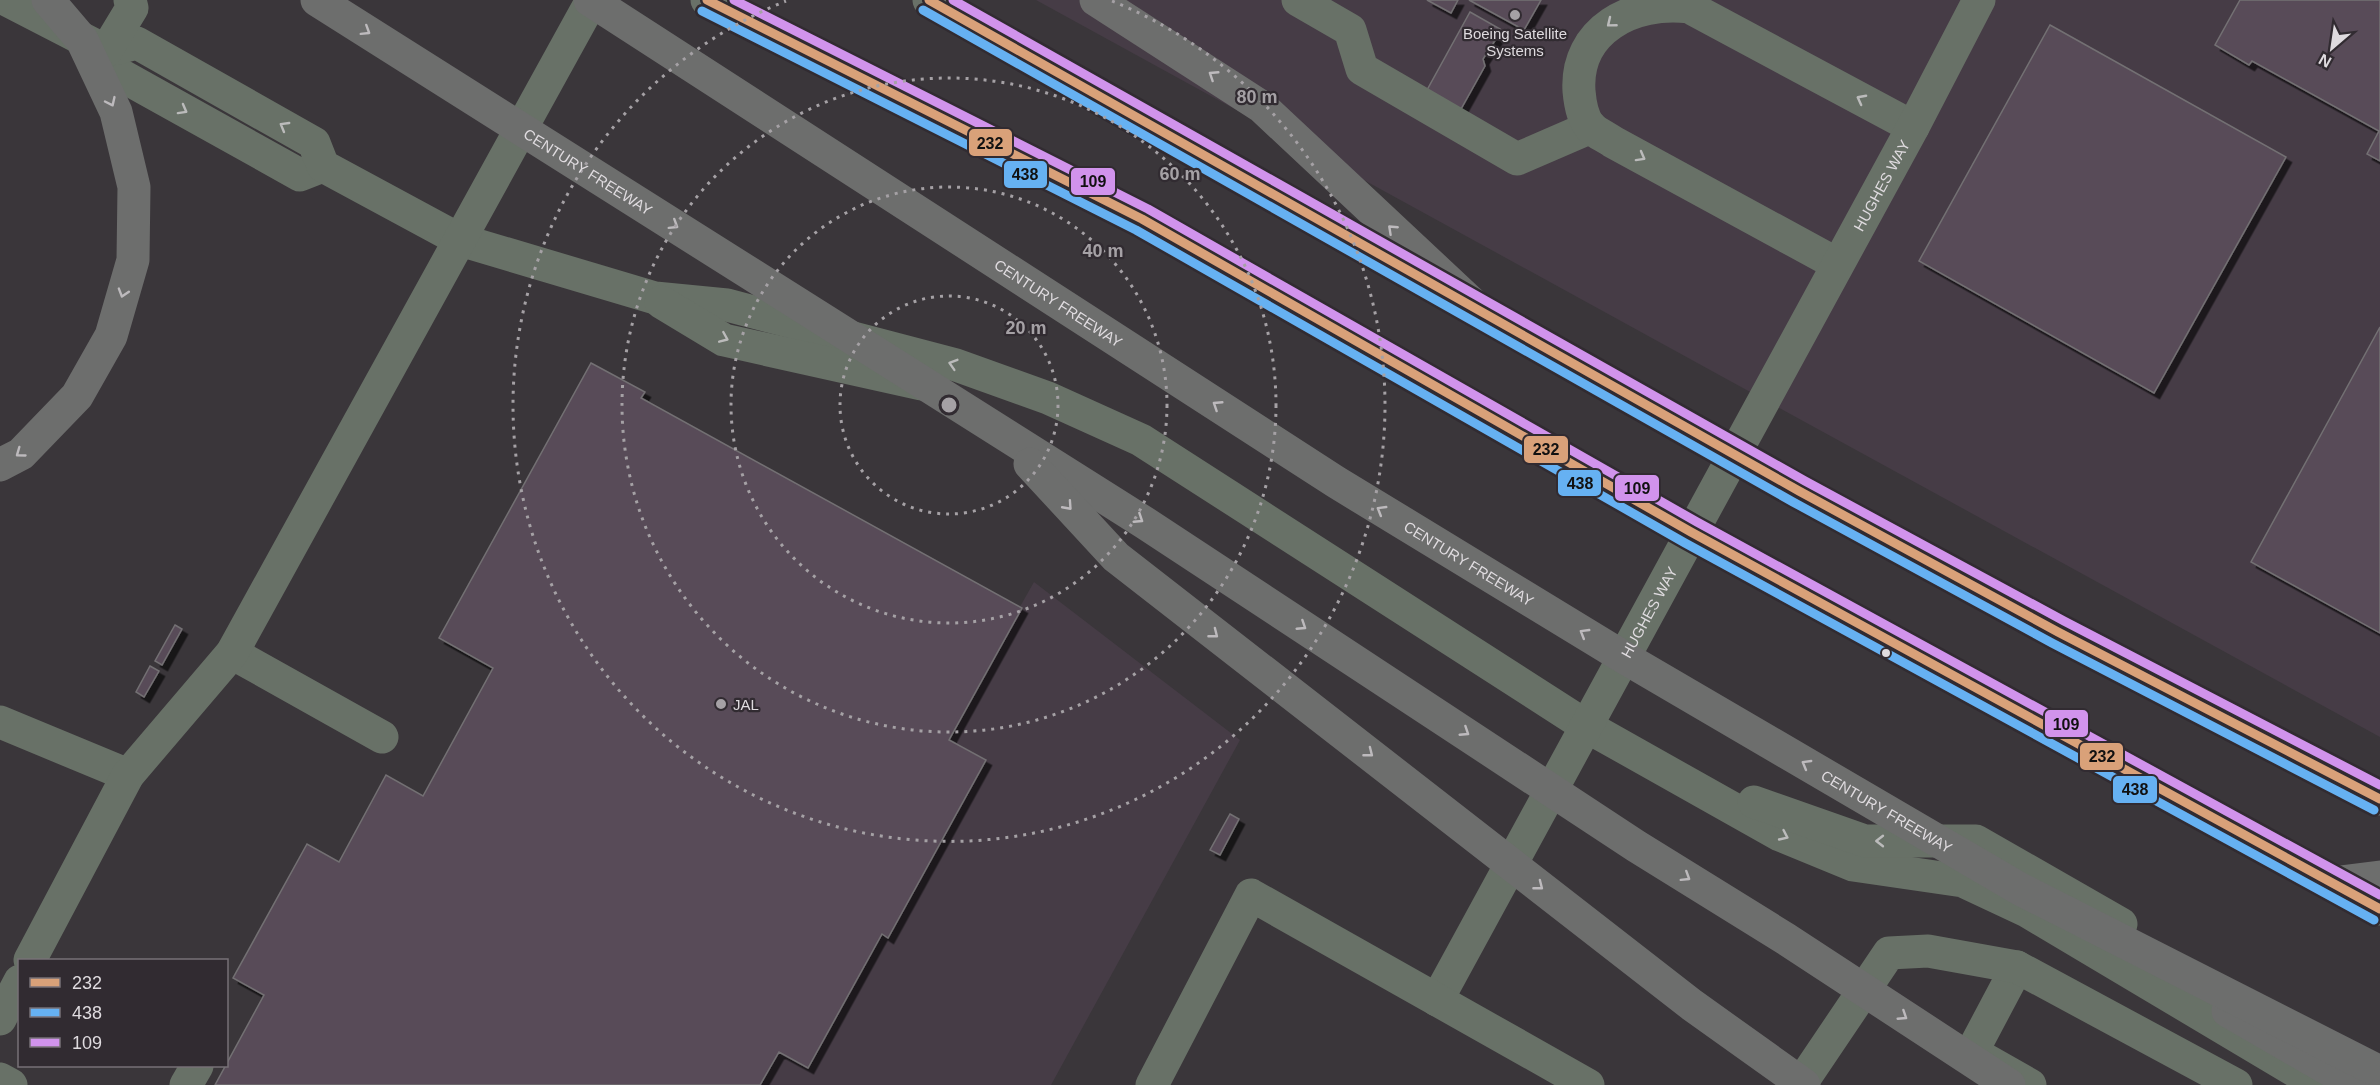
<svg xmlns="http://www.w3.org/2000/svg" width="2380" height="1085" viewBox="0 0 2380 1085" font-family="Helvetica,sans-serif">
<style>
.built{fill:#463c46}
.building{fill:#584c58;stroke:#737073;stroke-width:1.5;filter:url(#shadow)}
.lines{fill:none;stroke-linecap:round;stroke-linejoin:round}
.minor{stroke:#687167;stroke-width:33}
.major{stroke:#697168;stroke-width:33}
.highway{stroke:#6d6e6d;stroke-width:33}
.highway-bridge{stroke:#6d6e6d;stroke-width:33}
.bus-1-casing{stroke:#312b31;stroke-width:14}
.bus-2-casing{stroke:#312b31;stroke-width:14}
.bus-3-casing{stroke:#312b31;stroke-width:14}
.bus-1{stroke:#d9a179;stroke-width:9}
.bus-2{stroke:#66b1f2;stroke-width:9}
.bus-3{stroke:#d193ec;stroke-width:9}
.oneway{stroke:#bbb}
.oneway2{stroke:#bdbabd}
.ring{fill:none;stroke:#a5a1a5;stroke-width:3;stroke-dasharray:3 6}
.poi-dot{fill:#a5a1a5;stroke:#312b31;stroke-width:2}
.bus-dot{fill:#dfdbdf;stroke:#312b31;stroke-width:2}
.labels{text-anchor:middle;dominant-baseline:central;stroke-width:4.5;stroke-linejoin:round;paint-order:stroke}
.poi-label{font-size:15px;fill:#dfdbdf;stroke:#312b31}
.street-label{font-size:15px;fill:#dfdbdf;stroke:#312b31}
.centre{fill:#a5a1a5;stroke:#312b31;stroke-width:3}
.ring-label{font-size:18px;text-anchor:middle;font-weight:bold;fill:#a5a1a5;stroke:#312b31;stroke-width:4.5;stroke-linejoin:round;paint-order:stroke}
.line-badge{stroke:#312b31;stroke-width:2}
.pale-badge-label{font-size:16px;text-anchor:middle;font-weight:bold;fill:#111}
</style>
<defs>
<filter id="shadow"><feDropShadow dx="5.5" dy="5.5" stdDeviation="0" flood-color="#0009"/></filter>
</defs>
<rect width="100%" height="100%" fill="#3a363a"/>
<path class="built" d="M1036,0H2380V737L1732,382Z
M1034,582L1240,740L1051,1085H748Z"/>
<path class="building" d="M1427,0H1458L1451,13Z
M1469,0H1541L1524,30Z
M2240,0H2380V161L2367,154L2379,131L2252,61L2249,65L2215,45Z
M1470,12L1500,29L1496,35L1498,36L1483,59L1485,66L1461,109L1427,90Z
M2050,25L2286,157L2154,393L1919,261Z
M2380,327V633L2251,562Z
M591,363L645,392L641,398L1022,608L949,740L986,760L888,938L882,934L808,1068L779,1052L760,1085H215L264,995L233,978L307,844L339,862L386,775L423,796L493,668L439,638Z
M175,625L182,629L162,665L155,661Z
M150,666L159,671L144,697L136,692Z
M1230,814L1239,819L1220,855L1210,850Z"/>
<g class="lines">
<g class="minor">
<path d="M7,0L106,51L117,73L300,175L323,166"/>
<path d="M1298,0L1350,30L1362,69L1517,159L1591,127"/>
<path d="M106,51L137,43L314,143L323,166L460,240L655,298L727,305L956,365L1048,398L1141,440L1586,726L1780,835L1853,865L1963,881L2027,911L2319,1085"/>
<path d="M106,51L132,8L130,0"/>
<path d="M1837,264L1613,142C1606,137 1596,133 1590,127C1582,117 1580,103 1579,91C1575,30 1633,0 1689,7L1913,127"/>
<path d="M661,302L724,340L921,384"/>
<path d="M232,653L382,737"/>
<path d="M0,722L128,775"/>
<path d="M1754,802L1865,841H1976L2121,924"/>
<path d="M30,960L128,775L232,653L592,0"/>
<path d="M2017,967L1972,1052L2030,1085"/>
<path id="s1" d="M1437,1000L1913,127L1979,0"/>
<path d="M0,1019L20,981"/>
<path d="M0,1079L11,1085"/>
<path d="M186,1085L197,1066"/>
<path d="M1152,1085L1251,895L1588,1085"/>
<path d="M1800,1085L1889,953L1928,951L2017,967L2236,1085"/>
</g>
<path class="major" d="M707,0L1142,219L1691,532L2380,909
M929,0L1458,299"/>
<path class="highway" d="M1096,0L1262,107L1481,312L1799,491L2058,632L2380,799
M2332,883L2380,877
M2228,1011L2356,1085"/>
<g class="highway-bridge">
<path id="s2" d="M317,0L1145,523L1636,846L1786,939L2009,1085"/>
<path id="s3" d="M590,0L1336,482L1620,655L2020,889L2380,1072"/>
<path d="M1030,464L1116,557L1692,1005L1804,1085"/>
<path d="M0,465L21,454L77,396L111,336L133,260L134,187L116,112L82,40L48,0"/>
</g>
<g class="bus-1-casing">
<path id="bus-1" d="M707,0L1142,219L1691,532L2380,909
M929,0L1799,491L2058,632L2380,799"/>
</g>
<g class="bus-2-casing">
<path id="bus-2" d="M923,10L1793,502L2052,643L2374,810
M702,11L1136,230L1685,543L2374,920"/>
</g>
<g class="bus-3-casing">
<path id="bus-3" d="M734,0L1148,209L1697,522L2380,895
M953,0L1805,481L2064,621L2380,785"/>
</g>
<use href="#bus-1" class="bus-1"/>
<use href="#bus-2" class="bus-2"/>
<use href="#bus-3" class="bus-3"/>
</g>
<defs><path id="oneway-chevron" d="M-2-3.5L2.5 0L-2 3.5" fill="none" stroke-width="1.6" stroke-linecap="round" stroke-linejoin="round" transform="scale(1.5)"/></defs>
<g class="oneway">
<use href="#oneway-chevron" transform="translate(1611 23) rotate(141)"/>
<use href="#oneway-chevron" transform="translate(1861 99) rotate(-152)"/>
<use href="#oneway-chevron" transform="translate(183 110) rotate(29)"/>
<use href="#oneway-chevron" transform="translate(284 126) rotate(-150)"/>
<use href="#oneway-chevron" transform="translate(1641 157) rotate(29)"/>
<use href="#oneway-chevron" transform="translate(724 338) rotate(23)"/>
<use href="#oneway-chevron" transform="translate(953 364) rotate(-163)"/>
<use href="#oneway-chevron" transform="translate(1784 836) rotate(25)"/>
<use href="#oneway-chevron" transform="translate(1880 841) rotate(-180)"/>
</g>
<g class="oneway2">
<use href="#oneway-chevron" transform="translate(366 31) rotate(32)"/>
<use href="#oneway-chevron" transform="translate(1213 75) rotate(-147)"/>
<use href="#oneway-chevron" transform="translate(111 102) rotate(65)"/>
<use href="#oneway-chevron" transform="translate(674 225) rotate(32)"/>
<use href="#oneway-chevron" transform="translate(1392 229) rotate(-137)"/>
<use href="#oneway-chevron" transform="translate(123 293) rotate(107)"/>
<use href="#oneway-chevron" transform="translate(1217 405) rotate(-147)"/>
<use href="#oneway-chevron" transform="translate(20 453) rotate(144)"/>
<use href="#oneway-chevron" transform="translate(1068 506) rotate(48)"/>
<use href="#oneway-chevron" transform="translate(1381 510) rotate(-149)"/>
<use href="#oneway-chevron" transform="translate(1139 519) rotate(33)"/>
<use href="#oneway-chevron" transform="translate(1302 626) rotate(33)"/>
<use href="#oneway-chevron" transform="translate(1584 633) rotate(-149)"/>
<use href="#oneway-chevron" transform="translate(1214 634) rotate(38)"/>
<use href="#oneway-chevron" transform="translate(1465 732) rotate(33)"/>
<use href="#oneway-chevron" transform="translate(1369 753) rotate(38)"/>
<use href="#oneway-chevron" transform="translate(1806 764) rotate(-150)"/>
<use href="#oneway-chevron" transform="translate(1686 877) rotate(32)"/>
<use href="#oneway-chevron" transform="translate(1539 886) rotate(38)"/>
<use href="#oneway-chevron" transform="translate(1903 1016) rotate(33)"/>
</g>
<g class="ring">
<circle cx="949" cy="405" r="109"/>
<circle cx="949" cy="405" r="218"/>
<circle cx="949" cy="405" r="327"/>
<path d="M1112 1A436 436 0 1 1 786 1"/>
</g>
<g class="poi-dot">
<circle cx="1515" cy="15" r="6"/>
<circle cx="721" cy="704" r="6"/>
</g>
<circle class="bus-dot" cx="1886" cy="653" r="5"/>
<g class="labels">
<g class="poi-label">
<text x="1515" y="33">Boeing Satellite<tspan x="1515" dy="17">Systems</tspan></text>
<text x="733" y="704" text-anchor="start">JAL</text>
</g>
<g class="street-label">
<text stroke="none"><textPath href="#s2" startOffset="321">CENTURY FREEWAY</textPath></text>
<text stroke="none"><textPath href="#s1" startOffset="928">HUGHES WAY</textPath></text>
<text stroke="none"><textPath href="#s3" startOffset="558">CENTURY FREEWAY</textPath></text>
<text stroke="none"><textPath href="#s3" startOffset="1044">CENTURY FREEWAY</textPath></text>
<text stroke="none"><textPath href="#s1" startOffset="442">HUGHES WAY</textPath></text>
<text stroke="none"><textPath href="#s3" startOffset="1530">CENTURY FREEWAY</textPath></text>
</g>
</g>
<circle cx="949" cy="405" r="9" class="centre"/>
<g class="ring-label">
<text x="1257" y="103">80 m</text>
<text x="1180" y="180">60 m</text>
<text x="1103" y="257">40 m</text>
<text x="1026" y="334">20 m</text>
</g>
<g class="line-badge">
<rect x="968" y="128" width="45" height="29" rx="6" fill="#d9a179"/>
<rect x="1003" y="160" width="45" height="29" rx="6" fill="#66b1f2"/>
<rect x="1070" y="167" width="46" height="29" rx="6" fill="#d193ec"/>
<rect x="1523" y="435" width="46" height="29" rx="6" fill="#d9a179"/>
<rect x="1557" y="469" width="45" height="28" rx="6" fill="#66b1f2"/>
<rect x="1614" y="474" width="46" height="28" rx="6" fill="#d193ec"/>
<rect x="2044" y="709" width="45" height="29" rx="6" fill="#d193ec"/>
<rect x="2079" y="742" width="45" height="29" rx="6" fill="#d9a179"/>
<rect x="2112" y="775" width="46" height="29" rx="6" fill="#66b1f2"/>
</g>
<g class="pale-badge-label">
<text x="990" y="149">232</text>
<text x="1025" y="180">438</text>
<text x="1093" y="187">109</text>
<text x="1546" y="455">232</text>
<text x="1580" y="489">438</text>
<text x="1637" y="494">109</text>
<text x="2066" y="730">109</text>
<text x="2102" y="762">232</text>
<text x="2135" y="795">438</text>
</g>
<rect x="18" y="959" width="210" height="108" fill="#312b31" stroke="#777177" stroke-width="1.5"/>
<rect x="30" y="978" width="30" height="9" fill="#d9a179" stroke="#777177" stroke-width="1.5"/>
<text x="72" y="989" font-size="18" fill="#dfdbdf">232</text>
<rect x="30" y="1008" width="30" height="9" fill="#66b1f2" stroke="#777177" stroke-width="1.5"/>
<text x="72" y="1019" font-size="18" fill="#dfdbdf">438</text>
<rect x="30" y="1038" width="30" height="9" fill="#d193ec" stroke="#777177" stroke-width="1.5"/>
<text x="72" y="1049" font-size="18" fill="#dfdbdf">109</text>
<g transform="translate(2332 48) rotate(209)" stroke="#312b31" stroke-width="4.5" paint-order="stroke">
<path d="M0-4.5L10 22L0 15L-10 22Z" fill="#dfdbdf"/>
<text y="-9" font-size="16" font-weight="bold" text-anchor="middle" fill="#dfdbdf">N</text>
</g>
</svg>
